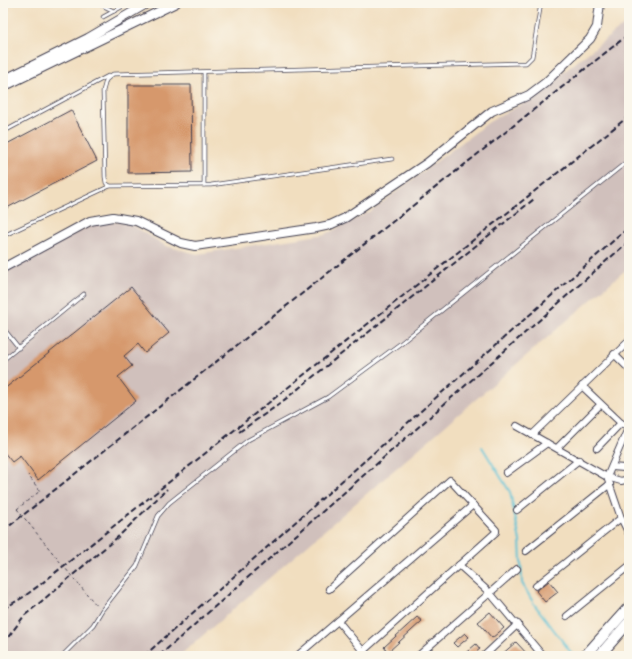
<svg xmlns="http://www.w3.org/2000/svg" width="632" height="659" font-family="Alegreya,serif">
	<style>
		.railway { fill: #d0c0bc }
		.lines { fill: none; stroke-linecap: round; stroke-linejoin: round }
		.stream { stroke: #59c1d5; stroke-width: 2 }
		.building { fill: #d6986c }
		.service-casing { stroke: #413e4f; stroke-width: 4.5 }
		.minor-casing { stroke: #413e4f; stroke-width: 8 }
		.tertiary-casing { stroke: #413e4f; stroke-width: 10 }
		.primary-casing { stroke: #413e4f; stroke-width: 12 }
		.path { stroke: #413e4f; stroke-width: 1; stroke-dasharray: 3 3; stroke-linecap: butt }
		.service { stroke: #fff; stroke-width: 3 }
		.minor { stroke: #fff; stroke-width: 6 }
		.tertiary { stroke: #fff; stroke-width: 8 }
		.primary { stroke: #fff; stroke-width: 10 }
		.rail { stroke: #22223b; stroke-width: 2; stroke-dasharray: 6 3; stroke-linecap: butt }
		.path-bridge { stroke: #413e4f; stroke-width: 1; stroke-dasharray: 3 3; stroke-linecap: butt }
	</style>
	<rect width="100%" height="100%" fill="#fbf7ec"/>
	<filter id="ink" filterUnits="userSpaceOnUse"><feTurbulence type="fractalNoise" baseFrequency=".025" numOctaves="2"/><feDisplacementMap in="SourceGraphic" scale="8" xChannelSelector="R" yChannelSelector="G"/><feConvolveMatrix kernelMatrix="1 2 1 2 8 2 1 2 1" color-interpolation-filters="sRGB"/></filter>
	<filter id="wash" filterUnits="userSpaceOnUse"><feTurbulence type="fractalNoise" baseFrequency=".012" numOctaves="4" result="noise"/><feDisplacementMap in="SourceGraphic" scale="16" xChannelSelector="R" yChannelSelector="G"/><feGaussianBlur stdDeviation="0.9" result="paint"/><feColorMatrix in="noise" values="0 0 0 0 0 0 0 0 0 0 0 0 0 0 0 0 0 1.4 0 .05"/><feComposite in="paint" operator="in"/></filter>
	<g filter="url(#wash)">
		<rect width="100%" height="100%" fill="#f1debf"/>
		<!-- railway -->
		<path class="railway" d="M629 21V267L179 656H3V269L100 221 129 223 166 246 197 254 326 234 371 211 489 122 524 103Z"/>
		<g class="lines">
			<!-- stream -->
			<g class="stream">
				<path d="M628 3 629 7"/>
				<path d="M482 447 510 492 520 541 522 583 534 604 573 655"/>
			</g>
		</g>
		<g id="blocks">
			<!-- building -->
			<g class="building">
				<path d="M128 85H191L192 172 128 173Z"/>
				<path d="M71 110 97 161 3 210V146Z"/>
				<path d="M131 287 169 333 145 353 138 344 124 356 132 366 118 377 136 401 38 480 20 456 12 462 3 451V390Z"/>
				<path d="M549 581 558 592 545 602 536 591Z"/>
				<path d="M490 612 504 628 492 638 478 622Z"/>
				<path d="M417 617 422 621 388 652 384 647Z"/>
				<path d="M465 633 469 637 457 647 453 643Z"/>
				<path d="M516 642 529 656H500Z"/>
				<path d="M476 644 480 649 471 656H462Z"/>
			</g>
		</g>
	</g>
	<g filter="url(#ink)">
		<use href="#blocks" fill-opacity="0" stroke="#413e4f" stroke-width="1"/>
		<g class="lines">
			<defs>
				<g id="service">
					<path d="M97 3 114 11"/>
					<path d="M103 17 129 3"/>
					<path d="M3 132 108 76"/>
					<path d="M392 159 211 185 110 186 106 183 105 177 103 91 106 80 113 74 526 63 532 57 541 3"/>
					<path d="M204 185V73"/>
					<path d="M3 236 110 186"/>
					<path d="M3 328 19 348"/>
					<path d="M3 360 84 294"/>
					<path d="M62 656 93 625 102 610 137 566 158 516 169 503 248 440 328 397 401 343 629 160"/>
				</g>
				<g id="minor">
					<path d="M614 354 629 369"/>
					<path d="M582 386 621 423 629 427"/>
					<path d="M517 426 607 477 621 481 629 479"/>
					<path d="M629 426 607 477 621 518 629 534"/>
					<path d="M532 435 629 341"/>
					<path d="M557 448 600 405"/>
					<path d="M597 448 621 423"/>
					<path d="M612 467 624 468 629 466"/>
					<path d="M506 473 547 443"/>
					<path d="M517 510 579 460"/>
					<path d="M526 551 610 484"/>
					<path d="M459 565 490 593 543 656"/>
					<path d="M536 586 621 518"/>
					<path d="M329 589 450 480 496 530V532L363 651"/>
					<path d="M567 616 629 566"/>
					<path d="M338 621 367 656"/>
					<path d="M297 656 473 505"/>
					<path d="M418 656 517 569"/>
					<path d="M484 656 518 624"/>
				</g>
				<g id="tertiary">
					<path d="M3 80 88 38 148 3"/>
					<path d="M3 87 176 3"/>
					<path d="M3 268 90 221 113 217 136 221 181 243 195 246 316 228 330 225 345 218 427 163 492 111 529 95 545 83 590 39 597 27 600 3"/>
				</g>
				<g id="primary">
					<path d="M585 656 629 607"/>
					<path d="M599 656 629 622"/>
				</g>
			</defs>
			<!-- service casing -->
			<use href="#service" class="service-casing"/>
			<!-- minor casing -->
			<use href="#minor" class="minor-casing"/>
			<!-- tertiary casing -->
			<use href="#tertiary" class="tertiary-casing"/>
			<!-- primary casing -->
			<use href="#primary" class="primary-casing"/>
			<!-- path -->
			<g class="path">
				<path d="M17 509 40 491 28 475"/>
				<path d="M74 579 98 607"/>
				<path d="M622 656 629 648"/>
			</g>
			<!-- service -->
			<use href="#service" class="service"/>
			<!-- minor -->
			<use href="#minor" class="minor"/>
			<!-- tertiary -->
			<use href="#tertiary" class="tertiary"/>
			<!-- primary -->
			<use href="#primary" class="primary"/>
			<!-- rail -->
			<g class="rail">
				<path d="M239 432 278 405 534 199"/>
				<path d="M3 531 629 34"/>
				<path d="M3 609 22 598 41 584 629 116"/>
				<path d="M3 644 24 616 119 536 167 489"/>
				<path d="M144 656 629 227"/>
				<path d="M159 656 629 241"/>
			</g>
			<!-- path-bridge -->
			<path class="path-bridge" d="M17 509 74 579"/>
		</g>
	</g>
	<!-- margin -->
	<rect width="632" height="659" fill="none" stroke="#fbf7ec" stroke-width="16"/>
</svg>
